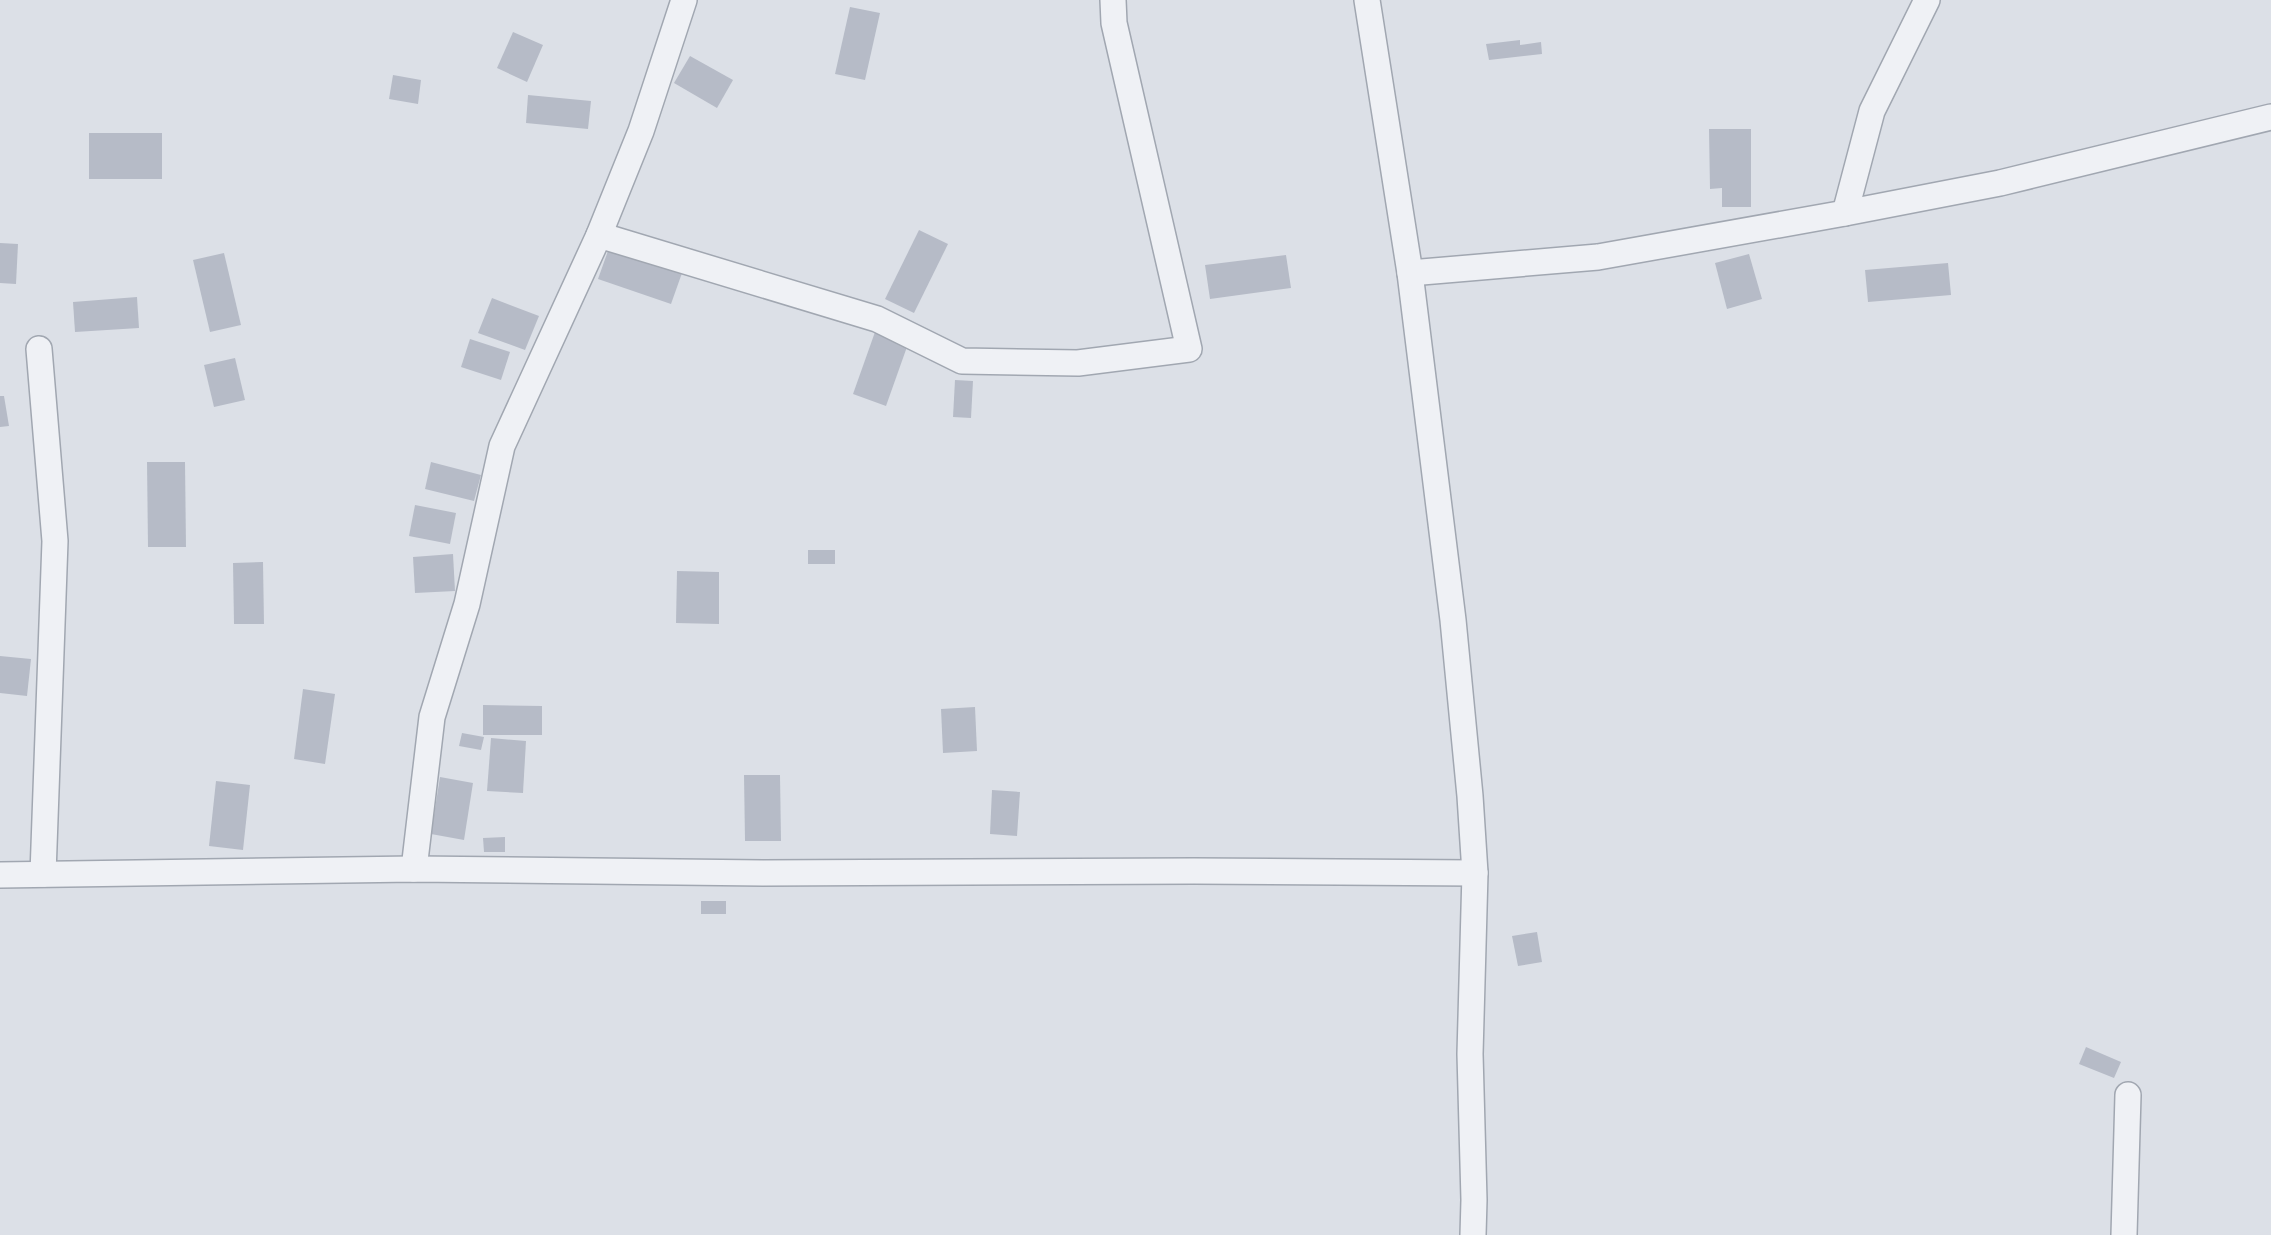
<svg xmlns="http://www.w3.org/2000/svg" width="2271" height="1235" font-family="Figtree,sans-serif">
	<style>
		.building { fill: #b6bbc7 }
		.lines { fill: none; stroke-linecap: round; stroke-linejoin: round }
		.street-casing { stroke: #a1a7b1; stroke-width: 28 }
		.street { stroke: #eff1f5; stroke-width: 25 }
	</style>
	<rect width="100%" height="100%" fill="#dce0e7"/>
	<!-- building -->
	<g class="building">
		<path d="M850 7 880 13 865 80 835 74Z"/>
		<path d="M513 32 543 45 527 82 497 68Z"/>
		<path d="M1520 40V45L1541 42 1542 54 1489 60 1486 44Z"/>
		<path d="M690 56 733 80 717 108 674 83Z"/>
		<path d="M393 75 421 80 418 104 389 99Z"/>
		<path d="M528 95 591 101 588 129 526 123Z"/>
		<path d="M1709 129H1751V207H1722V188L1710 189Z"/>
		<rect x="89" y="133" width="73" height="46"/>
		<path d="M919 230 948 244 914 313 885 299Z"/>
		<path d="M0 243 18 244 16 284 0 283Z"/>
		<path d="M609 248 682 273 671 304 598 279Z"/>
		<path d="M224 253 241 325 210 332 193 260Z"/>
		<path d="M1749 254 1762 299 1727 309 1715 263Z"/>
		<path d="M1286 255 1291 288 1210 299 1205 265Z"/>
		<path d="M1948 263 1951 295 1868 302 1865 270Z"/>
		<path d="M137 297 139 328 75 332 73 302Z"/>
		<path d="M492 298 539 316 525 350 478 333Z"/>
		<path d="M875 332 908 344 886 406 853 394Z"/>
		<path d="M470 339 510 352 501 380 461 367Z"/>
		<path d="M235 358 245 400 214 407 204 365Z"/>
		<path d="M955 380 973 381 971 418 953 417Z"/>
		<path d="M0 396H4L9 426 0 427Z"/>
		<path d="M147 462H185L186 547H148Z"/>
		<path d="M431 462 481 475 474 501 425 489Z"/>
		<path d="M415 505 456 513 450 544 409 536Z"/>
		<rect x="808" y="550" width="27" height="14"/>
		<path d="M453 554 455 591 415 593 413 557Z"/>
		<path d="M263 562 264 624H234L233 563Z"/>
		<path d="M677 571 719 572V624L676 623Z"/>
		<path d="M0 656 31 659 27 696 0 693Z"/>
		<path d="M303 689 335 694 325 764 294 759Z"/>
		<path d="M483 705 542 706V735H483Z"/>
		<path d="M975 707 977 751 943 753 941 709Z"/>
		<path d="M462 733 484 737 481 750 459 746Z"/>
		<path d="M491 738 526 741 523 793 487 791Z"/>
		<path d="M744 775H780L781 841H745Z"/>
		<path d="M440 777 473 783 464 840 431 834Z"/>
		<path d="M216 781 250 785 243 850 209 846Z"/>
		<path d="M992 790 1020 792 1017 836 990 834Z"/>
		<path d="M505 837V852H484L483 838Z"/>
		<rect x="701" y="901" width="25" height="13"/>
		<path d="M1537 932 1542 962 1518 966 1512 936Z"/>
		<path d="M2086 1047 2121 1062 2114 1078 2079 1064Z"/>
	</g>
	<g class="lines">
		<defs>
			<g id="street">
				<path d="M1367 0 1410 273 1453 620 1470 796 1475 873 1470 1054 1474 1200 1473 1235"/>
				<path d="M1845 213 1872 111 1927 0"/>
				<path d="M599 235 877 319 962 361 1078 363 1189 349 1114 23 1113 0"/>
				<path d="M1410 273 1598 257 1845 213 2000 183 2271 117"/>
				<path d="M39 349 55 541 43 874"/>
				<path d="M414 869 432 717 467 604 502 446 599 235 641 131 684 0"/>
				<path d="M0 875 414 869 763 873 1194 871 1475 873"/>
				<path d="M2124 1235 2128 1095"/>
			</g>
		</defs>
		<!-- street casing -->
		<use href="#street" class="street-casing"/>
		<!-- street -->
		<use href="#street" class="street"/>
	</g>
</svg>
